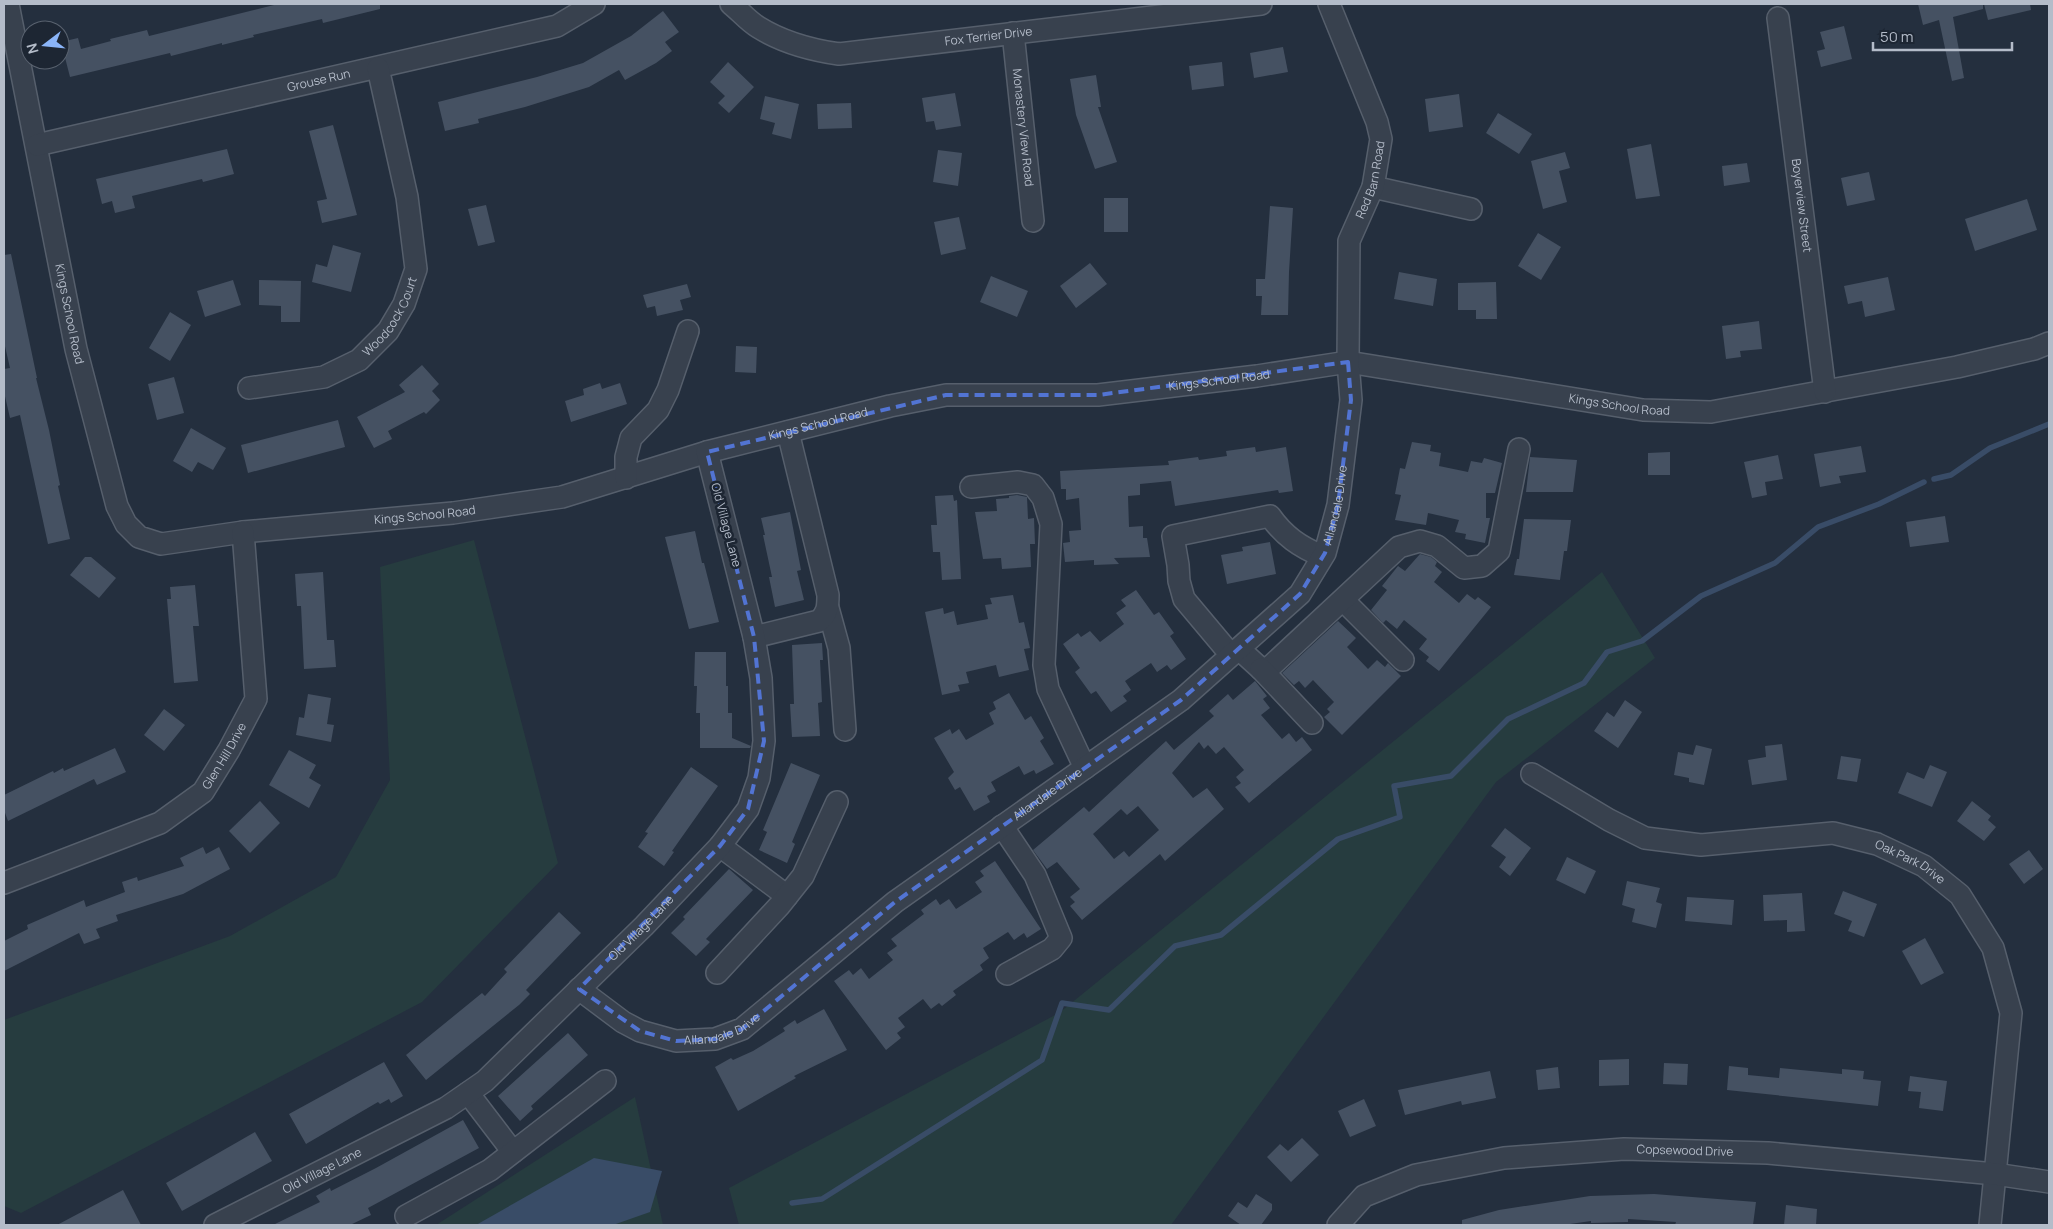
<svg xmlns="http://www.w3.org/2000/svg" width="2053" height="1229" font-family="Manrope,sans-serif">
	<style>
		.green { fill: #263c3f }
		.water { fill: #394c67 }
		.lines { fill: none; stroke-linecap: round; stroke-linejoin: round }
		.stream { stroke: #394c67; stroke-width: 5.5 }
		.building { fill: #455162; fill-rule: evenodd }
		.minor-casing { stroke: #565f6c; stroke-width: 24 }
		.minor { stroke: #38414e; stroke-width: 21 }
		.marked { fill: none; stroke: #5274d3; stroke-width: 4; stroke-dasharray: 10 6; stroke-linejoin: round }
		.labels { text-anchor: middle; stroke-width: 5; stroke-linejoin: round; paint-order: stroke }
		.street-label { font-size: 12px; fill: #b4bcc9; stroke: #1d2633 }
	</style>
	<rect width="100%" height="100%" fill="#242f3e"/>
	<!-- green -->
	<g class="green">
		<path d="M474 540 558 863 422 1002 21 1213 4 1206V1020L230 936 336 877 390 780 380 567Z"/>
		<path d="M1602 572 1655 658 1496 782 1171 1225H739L729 1188 1059 1013Z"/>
		<path d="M635 1097 663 1225H436Z"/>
	</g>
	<!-- water -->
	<path class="water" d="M594 1158 662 1171 650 1212 613 1225H476Z"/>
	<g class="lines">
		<!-- stream -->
		<g class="stream">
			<path d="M1934 479 1951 475 1990 448 2049 424"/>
			<path d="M792 1203 822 1199 1042 1060 1062 1003 1109 1010 1175 946 1221 935 1338 839 1400 817 1394 786 1451 776 1508 719 1584 683 1607 652 1642 641 1701 596 1775 563 1818 527 1879 504 1924 482"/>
		</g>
	</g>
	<!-- building -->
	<g class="building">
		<path d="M278 4H380V9L323 23 322 19 253 35 254 37 222 45V43L171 56 170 53 70 77 61 42 78 38 81 49 111 41 110 39 147 30 149 36Z"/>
		<path d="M1918 4H1983V9L1953 17 1964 78 1952 81 1939 20 1923 25Z"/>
		<path d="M1984 4H2030L2031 10 1988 20Z"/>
		<path d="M663 11 679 32 665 42 672 51 656 63 625 80 619 70 589 87 525 107 478 119 479 123 445 131 438 102 537 77 583 63 631 36Z"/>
		<path d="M1844 26 1852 59 1821 67 1817 51 1825 49 1820 32Z"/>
		<path d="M1283 47 1288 72 1254 78 1250 53Z"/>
		<path d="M728 62 754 87 729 113 718 103 725 96 710 82Z"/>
		<path d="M1222 62 1224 86 1192 90 1189 66Z"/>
		<path d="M1096 75 1101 107H1098L1117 162 1095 169 1076 115 1070 79Z"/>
		<path d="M955 93 961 126 936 130 934 121 926 122 922 98Z"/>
		<path d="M1459 94 1463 127 1429 132 1425 99Z"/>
		<path d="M765 96 799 104 791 139 772 134 775 123 760 119Z"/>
		<path d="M851 103 852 128 818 129 817 104Z"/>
		<path d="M1498 113 1532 134 1519 154 1486 133Z"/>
		<path d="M333 125 357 215 322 223 317 201 327 199 309 131Z"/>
		<path d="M1651 144 1660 196 1636 199 1627 149Z"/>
		<path d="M227 149 234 174 203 182 202 179 132 196 135 208 115 213 112 201 102 204 96 179Z"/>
		<path d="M938 150 962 153 958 186 933 182Z"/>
		<path d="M1565 152 1570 168 1559 171 1567 202 1543 209 1531 161Z"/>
		<path d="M1747 163 1750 182 1724 186 1722 166Z"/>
		<path d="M1869 172 1875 200 1847 206 1841 178Z"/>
		<rect x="1104" y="198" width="24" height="34"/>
		<path d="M2027 199 2037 230 1975 251 1965 219Z"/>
		<path d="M486 205 495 242 478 246 468 209Z"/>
		<path d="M1270 206 1293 208 1289 272 1288 315H1261L1262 296H1256V279H1265Z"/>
		<path d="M959 217 966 249 941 255 934 222Z"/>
		<path d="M1538 233 1561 247 1541 280 1518 266Z"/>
		<path d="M333 245 361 253 351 292 312 282 316 264 327 267Z"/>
		<path d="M11 254 37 378H36L49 430 60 485 58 486 70 539 48 544 20 415 10 418 4 392V369L10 368 4 342V255Z"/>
		<path d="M1090 263 1107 284 1076 308 1060 286Z"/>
		<path d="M1399 272 1437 279 1433 306 1394 299Z"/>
		<path d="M991 276 1028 291 1017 317 980 302Z"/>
		<path d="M1888 277 1895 310 1865 317 1862 301 1848 304 1844 286Z"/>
		<path d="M233 280 241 305 205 317 197 291Z"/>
		<path d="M259 280 301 281 300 322H281V306L259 305Z"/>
		<path d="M1496 282 1497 319H1476V310H1458V283Z"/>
		<path d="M687 284 691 297 680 300 683 310 657 316 655 306 647 308 643 295Z"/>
		<path d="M170 312 191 325 170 361 149 348Z"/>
		<path d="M1759 321 1762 349 1740 351 1741 357 1726 359 1722 326Z"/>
		<path d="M736 346 757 347 756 373 735 372Z"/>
		<path d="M422 365 439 384 432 391 440 400 426 414 424 412 388 431 392 439 374 448 357 417 405 392 399 385Z"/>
		<path d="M174 377 184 413 157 420 148 384Z"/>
		<path d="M600 383 602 389 620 383 627 404 571 422 565 401 584 395 583 389Z"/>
		<path d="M338 420 345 447 248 473 241 445Z"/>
		<path d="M191 428 226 448 213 470 198 462 192 472 173 461Z"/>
		<path d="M1412 442 1431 445 1430 451 1441 453 1439 466 1468 472 1471 461 1482 463 1484 458 1502 463 1495 493H1486V518H1490L1485 543 1465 539 1466 534 1455 532 1459 520 1428 513 1426 525 1395 520 1401 495 1395 494 1400 468 1405 469Z"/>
		<path d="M1861 446 1866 472 1839 476 1841 483 1820 487 1814 454Z"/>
		<path d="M1255 447 1256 452 1286 447 1293 491 1279 493 1278 490 1175 506 1171 481 1140 484V495L1128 496 1129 527 1143 526V538H1147L1150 557 1114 558 1119 564 1094 565V560L1065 562 1063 543 1070 542 1069 531 1081 530 1079 498 1066 500V489H1061L1060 471 1169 465 1168 461 1198 457 1199 460 1227 456 1226 451Z"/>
		<path d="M1670 452V475H1648V453Z"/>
		<path d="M1778 455 1783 479 1765 482 1767 495 1752 498 1744 462Z"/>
		<path d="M1530 457 1577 460 1573 492H1526Z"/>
		<path d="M953 495 954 501 957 500 961 579 942 580 940 552H933L931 525H937L935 496Z"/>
		<path d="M1017 495 1027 497 1028 519 1034 518 1035 544H1030L1031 567 1002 569 1001 558 983 559 975 512 997 511 996 499 1009 498V496Z"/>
		<path d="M790 512 801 570 797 571 804 600 775 607 769 577H772L763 535H765L761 518Z"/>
		<path d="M1945 516 1949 542 1910 547 1906 522Z"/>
		<path d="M1524 519 1571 520 1567 551H1564L1560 580 1514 575 1517 559H1519Z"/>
		<path d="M695 531 702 563H704L719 622 689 629 665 537Z"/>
		<path d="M1270 542 1276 574 1227 584 1221 555 1243 551 1242 547Z"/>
		<path d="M1420 554 1431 557 1437 562 1435 566 1442 572 1434 582 1459 603 1467 594 1475 600 1478 597 1491 607 1439 671 1426 661 1429 657 1419 649 1427 639 1404 620 1397 629 1386 620 1383 623 1371 610 1387 590 1382 586 1398 566 1405 571Z"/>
		<path d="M85 557H91L116 578 99 598 70 575Z"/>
		<path d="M323 572 327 640H334L336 667 304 669 301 606H297L295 574Z"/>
		<path d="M195 585 199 626H193L198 681 174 683 167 599H171L170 587Z"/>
		<path d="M1136 590 1154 615 1159 612 1174 633 1170 636 1186 659 1171 670 1167 665 1157 672 1151 663 1125 681 1131 690 1123 696 1127 701 1111 712 1096 691 1091 694 1075 672 1080 668 1063 644 1078 633 1081 637 1090 631 1100 642 1124 624 1116 613 1126 606 1121 600Z"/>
		<path d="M1013 595 1019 623 1024 622 1030 648 1024 649 1029 670 999 677 996 665 966 672 969 683 958 685 960 691 942 695 925 612 943 608 944 614 954 611 957 625 988 619 985 605 992 604 990 598Z"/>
		<path d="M1338 621 1356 638 1347 647 1368 669 1377 660 1385 667 1388 663 1401 676 1342 735 1324 717 1330 712 1327 709 1334 702 1313 680 1305 688 1299 681 1294 685 1282 673Z"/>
		<path d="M822 643 823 660H820L822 702 818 703 820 736 792 737 790 704H794L792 645Z"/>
		<path d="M695 652H726V686H728V713H732V738L751 746 750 748H700V713H696L697 686H694Z"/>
		<path d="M1255 681 1267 696 1263 699 1270 708 1261 715 1282 739 1289 733 1296 742 1302 737 1312 750 1249 803 1235 787 1241 783 1236 777 1244 770 1224 747 1216 754 1208 745 1204 749 1199 742 1172 773 1193 798 1207 788 1224 809 1165 861 1160 854 1082 920 1070 906 1075 902 1070 897 1080 889 1057 862 1047 869 1033 850 1084 807 1089 812 1166 741 1174 750 1214 716 1209 711 1228 694 1233 700ZM1138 806 1159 830 1129 857 1124 851 1114 859 1093 834 1121 809 1127 815Z"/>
		<path d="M1009 693 1025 720 1031 716 1044 738 1040 741 1054 764 1036 774 1034 770 1024 775 1019 766 991 782 996 791 987 796 990 802 974 811 960 787 955 790 948 778 954 772 934 738 950 729 952 734 959 729 966 740 994 724 989 713 996 709 993 702Z"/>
		<path d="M308 694 331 698 327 724 334 725 331 742 296 735 299 717 304 718Z"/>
		<path d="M1625 700 1642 712 1618 748 1594 731 1607 712 1614 717Z"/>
		<path d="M164 709 185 725 164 751 144 735Z"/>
		<path d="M1782 744 1787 780 1752 785 1748 760 1766 757 1765 746Z"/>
		<path d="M1696 745 1712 749 1704 785 1689 782V778L1674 775 1678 752 1693 755Z"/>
		<path d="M115 748 126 772 97 785 94 779 8 821 4 810V795L53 771 54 773 63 768 64 771Z"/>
		<path d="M289 750 316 765 309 778 321 785 309 808 269 785Z"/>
		<path d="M1841 756 1861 759 1857 782 1837 779Z"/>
		<path d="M791 763 820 775 792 842 795 844 787 863 759 850 767 832 763 830Z"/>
		<path d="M1930 765 1947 772 1932 807 1898 793 1907 772 1924 779Z"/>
		<path d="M691 767 718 786 672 851 674 852 664 866 638 847 648 833 645 832Z"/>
		<path d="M260 801 280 823 250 853 229 831Z"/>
		<path d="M1972 801 1991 816 1988 820 1996 827 1984 841 1957 821Z"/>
		<path d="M1505 828 1531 848 1510 876 1499 867 1506 857 1491 846Z"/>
		<path d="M203 847 206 854 219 847 230 869 183 894 116 915 118 921 96 929 100 938 84 944 79 933 4 971V941L28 929 27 925 84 900 86 907 125 892 122 882 137 877 138 881 184 866 180 858Z"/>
		<path d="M2029 850 2043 869 2024 884 2009 864Z"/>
		<path d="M1567 857 1596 871 1585 894 1556 880Z"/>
		<path d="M995 861 1041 929 1027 938 1024 933 1014 940 1008 932 983 948 989 958 980 965 983 970 953 991 956 995 942 1006 939 1003 931 1009 923 999 898 1018 905 1027 897 1033 901 1038 886 1050 834 981 849 970 853 975 861 968 869 979 893 960 887 953 897 946 891 939 924 914 921 910 936 899 940 905 949 899 956 909 982 892 975 882 984 876 980 871Z"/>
		<path d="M729 869 753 890 706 939 710 942 696 956 671 933 685 919 683 917Z"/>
		<path d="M1627 881 1660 888 1656 902 1662 904 1656 928 1632 922 1635 909 1622 905Z"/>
		<path d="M1843 891 1877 904 1864 937 1848 931 1852 921 1834 914Z"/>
		<path d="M1802 893 1805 931 1787 932V920L1764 921 1763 895Z"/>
		<path d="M1687 897 1734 900 1732 925 1685 921Z"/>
		<path d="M559 912 581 933 526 990 530 994 519 1005 426 1080 406 1055 482 993 485 996 507 972 504 969Z"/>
		<path d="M1925 938 1944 973 1921 985 1902 951Z"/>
		<path d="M824 1009 847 1050 794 1076 796 1078 738 1111 715 1067 731 1058 733 1060 753 1051 785 1031 783 1028 795 1020 797 1024Z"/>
		<path d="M568 1033 588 1055 531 1106 533 1109 520 1121 498 1096Z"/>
		<path d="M1629 1059V1085L1599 1086V1060Z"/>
		<path d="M384 1062 403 1096 391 1103 389 1099 380 1104 378 1102 306 1144 289 1114Z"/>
		<path d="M1664 1063 1688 1064 1687 1085 1663 1084Z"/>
		<path d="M1729 1066 1748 1068V1075L1779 1078 1780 1068 1842 1074V1069L1864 1071 1863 1079 1881 1081 1878 1106 1727 1090Z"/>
		<path d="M1558 1067 1560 1088 1538 1090 1536 1070Z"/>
		<path d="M1490 1071 1496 1098 1462 1105 1461 1101 1405 1115 1398 1090Z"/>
		<path d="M1910 1076 1947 1081 1943 1111 1919 1108 1921 1092 1908 1091Z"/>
		<path d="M1364 1099 1376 1126 1350 1137 1338 1111Z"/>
		<path d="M463 1120 479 1148 368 1208 371 1215 350 1225H273L320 1202 316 1196 330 1188 331 1191 376 1168Z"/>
		<path d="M255 1132 272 1161 182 1211 166 1183Z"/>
		<path d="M1302 1138 1319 1155 1291 1182 1267 1157 1280 1144 1288 1151Z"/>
		<path d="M123 1190 141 1225H57Z"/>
		<path d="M1256 1194 1272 1204V1210L1261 1225H1241L1228 1216 1238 1202 1247 1208Z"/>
		<path d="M1654 1194 1756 1202 1753 1225H1675L1676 1222 1628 1219V1222L1591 1223V1221L1563 1225H1462V1220L1499 1210 1590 1196Z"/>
		<path d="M1786 1205 1817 1209 1816 1225H1784Z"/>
	</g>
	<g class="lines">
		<defs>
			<g id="minor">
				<path id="s1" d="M8 4 76 349 117 506 126 524 139 537 161 544 243 532 453 513 562 497 707 452 890 406 946 395H1098L1257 376 1348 362 1643 410 1711 412 1957 367 2034 349 2049 343"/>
				<path id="s2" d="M731 4C740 11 748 21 758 27 782 42 811 50 839 54L1261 4"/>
				<path id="s3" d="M1778 18 1825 392"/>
				<path id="s4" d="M1013 33 1033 221"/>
				<path id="s5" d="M37 145 557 26 594 4"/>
				<path d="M1373 187 1471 209"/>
				<path id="s6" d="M249 388 324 377 359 360 388 331 404 304 416 269 407 197 378 68"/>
				<path d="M626 478V457L631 438 658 410 668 390 688 331"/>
				<path d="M971 487 1018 482 1033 485 1043 498 1051 524 1044 665 1048 689 1085 768"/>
				<path d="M1343 600 1403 660"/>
				<path d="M828 608 839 648 845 730"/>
				<path d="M754 637 819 621C828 613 828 606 828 595L788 432"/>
				<path d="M1239 649 1261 669 1270 667 1399 547 1420 541 1437 546 1464 568 1482 566 1499 551 1519 449"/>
				<path d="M1231 655 1184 599 1179 581 1178 565 1173 536 1270 516C1284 536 1300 547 1322 556"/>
				<path d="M1261 669 1312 723"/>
				<path id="s7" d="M1532 774 1609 820 1645 838 1701 845 1833 833 1877 844 1924 866 1960 895 1993 948 2011 1013 1990 1225"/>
				<path d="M1002 826 1035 875 1061 938 1052 949 1007 974"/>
				<path d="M720 846 787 896"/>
				<path id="s8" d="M4 883 160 823 203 792 229 750 256 699 243 532"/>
				<path d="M717 973 780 905 803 876 837 802"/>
				<path id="s9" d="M579 989 623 1022 640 1031 676 1041 715 1039 742 1029 895 902 1181 700 1300 594 1325 553 1338 505 1351 400 1348 362 1349 241 1373 187 1381 139 1377 122 1329 4"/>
				<path d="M468 1093 513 1152"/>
				<path d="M406 1216 490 1170 605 1081"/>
				<path id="s10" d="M215 1225 446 1108 485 1081 644 926 720 846 748 809 759 778 764 741 761 678 754 637 707 452"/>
				<path id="s11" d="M1338 1225 1364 1196 1416 1175 1504 1158 1624 1149 1768 1153 1995 1174 2049 1182"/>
			</g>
		</defs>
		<!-- minor casing -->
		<use href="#minor" class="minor-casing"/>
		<!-- minor -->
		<use href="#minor" class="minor"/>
	</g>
	<!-- marked area -->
	<path class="marked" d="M1348 362 1351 400 1338 505 1325 553 1300 594 1181 700 895 902 742 1029 715 1039 676 1041 640 1031 579 989 720 846 748 809 764 741 754 637 707 452 946 395H1098Z"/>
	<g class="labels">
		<!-- street labels -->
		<g class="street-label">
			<text dy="4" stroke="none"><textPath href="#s2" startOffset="272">Fox Terrier Drive</textPath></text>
			<text dy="4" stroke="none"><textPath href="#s5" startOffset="289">Grouse Run</textPath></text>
			<text dy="4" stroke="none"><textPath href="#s4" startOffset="95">Monastery View Road</textPath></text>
			<text dy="4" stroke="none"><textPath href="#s9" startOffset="1316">Red Barn Road</textPath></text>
			<text dy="4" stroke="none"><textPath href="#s3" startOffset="189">Boyerview Street</textPath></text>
			<text dy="4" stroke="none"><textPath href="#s1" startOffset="316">Kings School Road</textPath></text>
			<text dy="4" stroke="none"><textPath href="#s6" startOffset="169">Woodcock Court</textPath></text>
			<text dy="4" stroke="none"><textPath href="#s1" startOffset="1651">Kings School Road</textPath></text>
			<text dy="4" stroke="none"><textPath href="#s1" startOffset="2056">Kings School Road</textPath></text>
			<text dy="4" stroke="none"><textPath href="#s1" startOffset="1246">Kings School Road</textPath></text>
			<text dy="4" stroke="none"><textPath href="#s9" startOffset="985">Allandale Drive</textPath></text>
			<text dy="4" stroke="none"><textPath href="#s1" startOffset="841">Kings School Road</textPath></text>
			<text transform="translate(726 525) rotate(75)" y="4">Old Village Lane</text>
			<text dy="4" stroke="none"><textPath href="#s8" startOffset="262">Glen Hill Drive</textPath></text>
			<text dy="4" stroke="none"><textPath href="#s9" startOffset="565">Allandale Drive</textPath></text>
			<text dy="4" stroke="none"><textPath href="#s7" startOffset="402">Oak Park Drive</textPath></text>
			<text dy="4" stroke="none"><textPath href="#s10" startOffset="525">Old Village Lane</textPath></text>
			<text dy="4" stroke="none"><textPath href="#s9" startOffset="160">Allandale Drive</textPath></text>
			<text dy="4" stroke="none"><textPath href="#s11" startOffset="366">Copsewood Drive</textPath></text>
			<text dy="4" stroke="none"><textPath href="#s10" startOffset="120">Old Village Lane</textPath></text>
		</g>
	</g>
	<!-- border -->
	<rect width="2053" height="1229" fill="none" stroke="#b4bcc9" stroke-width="10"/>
	<!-- north arrow -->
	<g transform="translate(45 45) rotate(254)"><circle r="24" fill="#1d2633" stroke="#59626f"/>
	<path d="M0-4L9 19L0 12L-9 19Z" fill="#8ab4f8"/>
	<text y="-8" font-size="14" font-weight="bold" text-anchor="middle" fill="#b4bcc9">N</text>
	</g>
	<!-- scale -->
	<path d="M1873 42v8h139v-8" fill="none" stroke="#b4bcc9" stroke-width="2.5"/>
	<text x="1880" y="42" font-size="15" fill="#b4bcc9" stroke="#1d2633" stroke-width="4" paint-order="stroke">50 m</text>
</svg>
